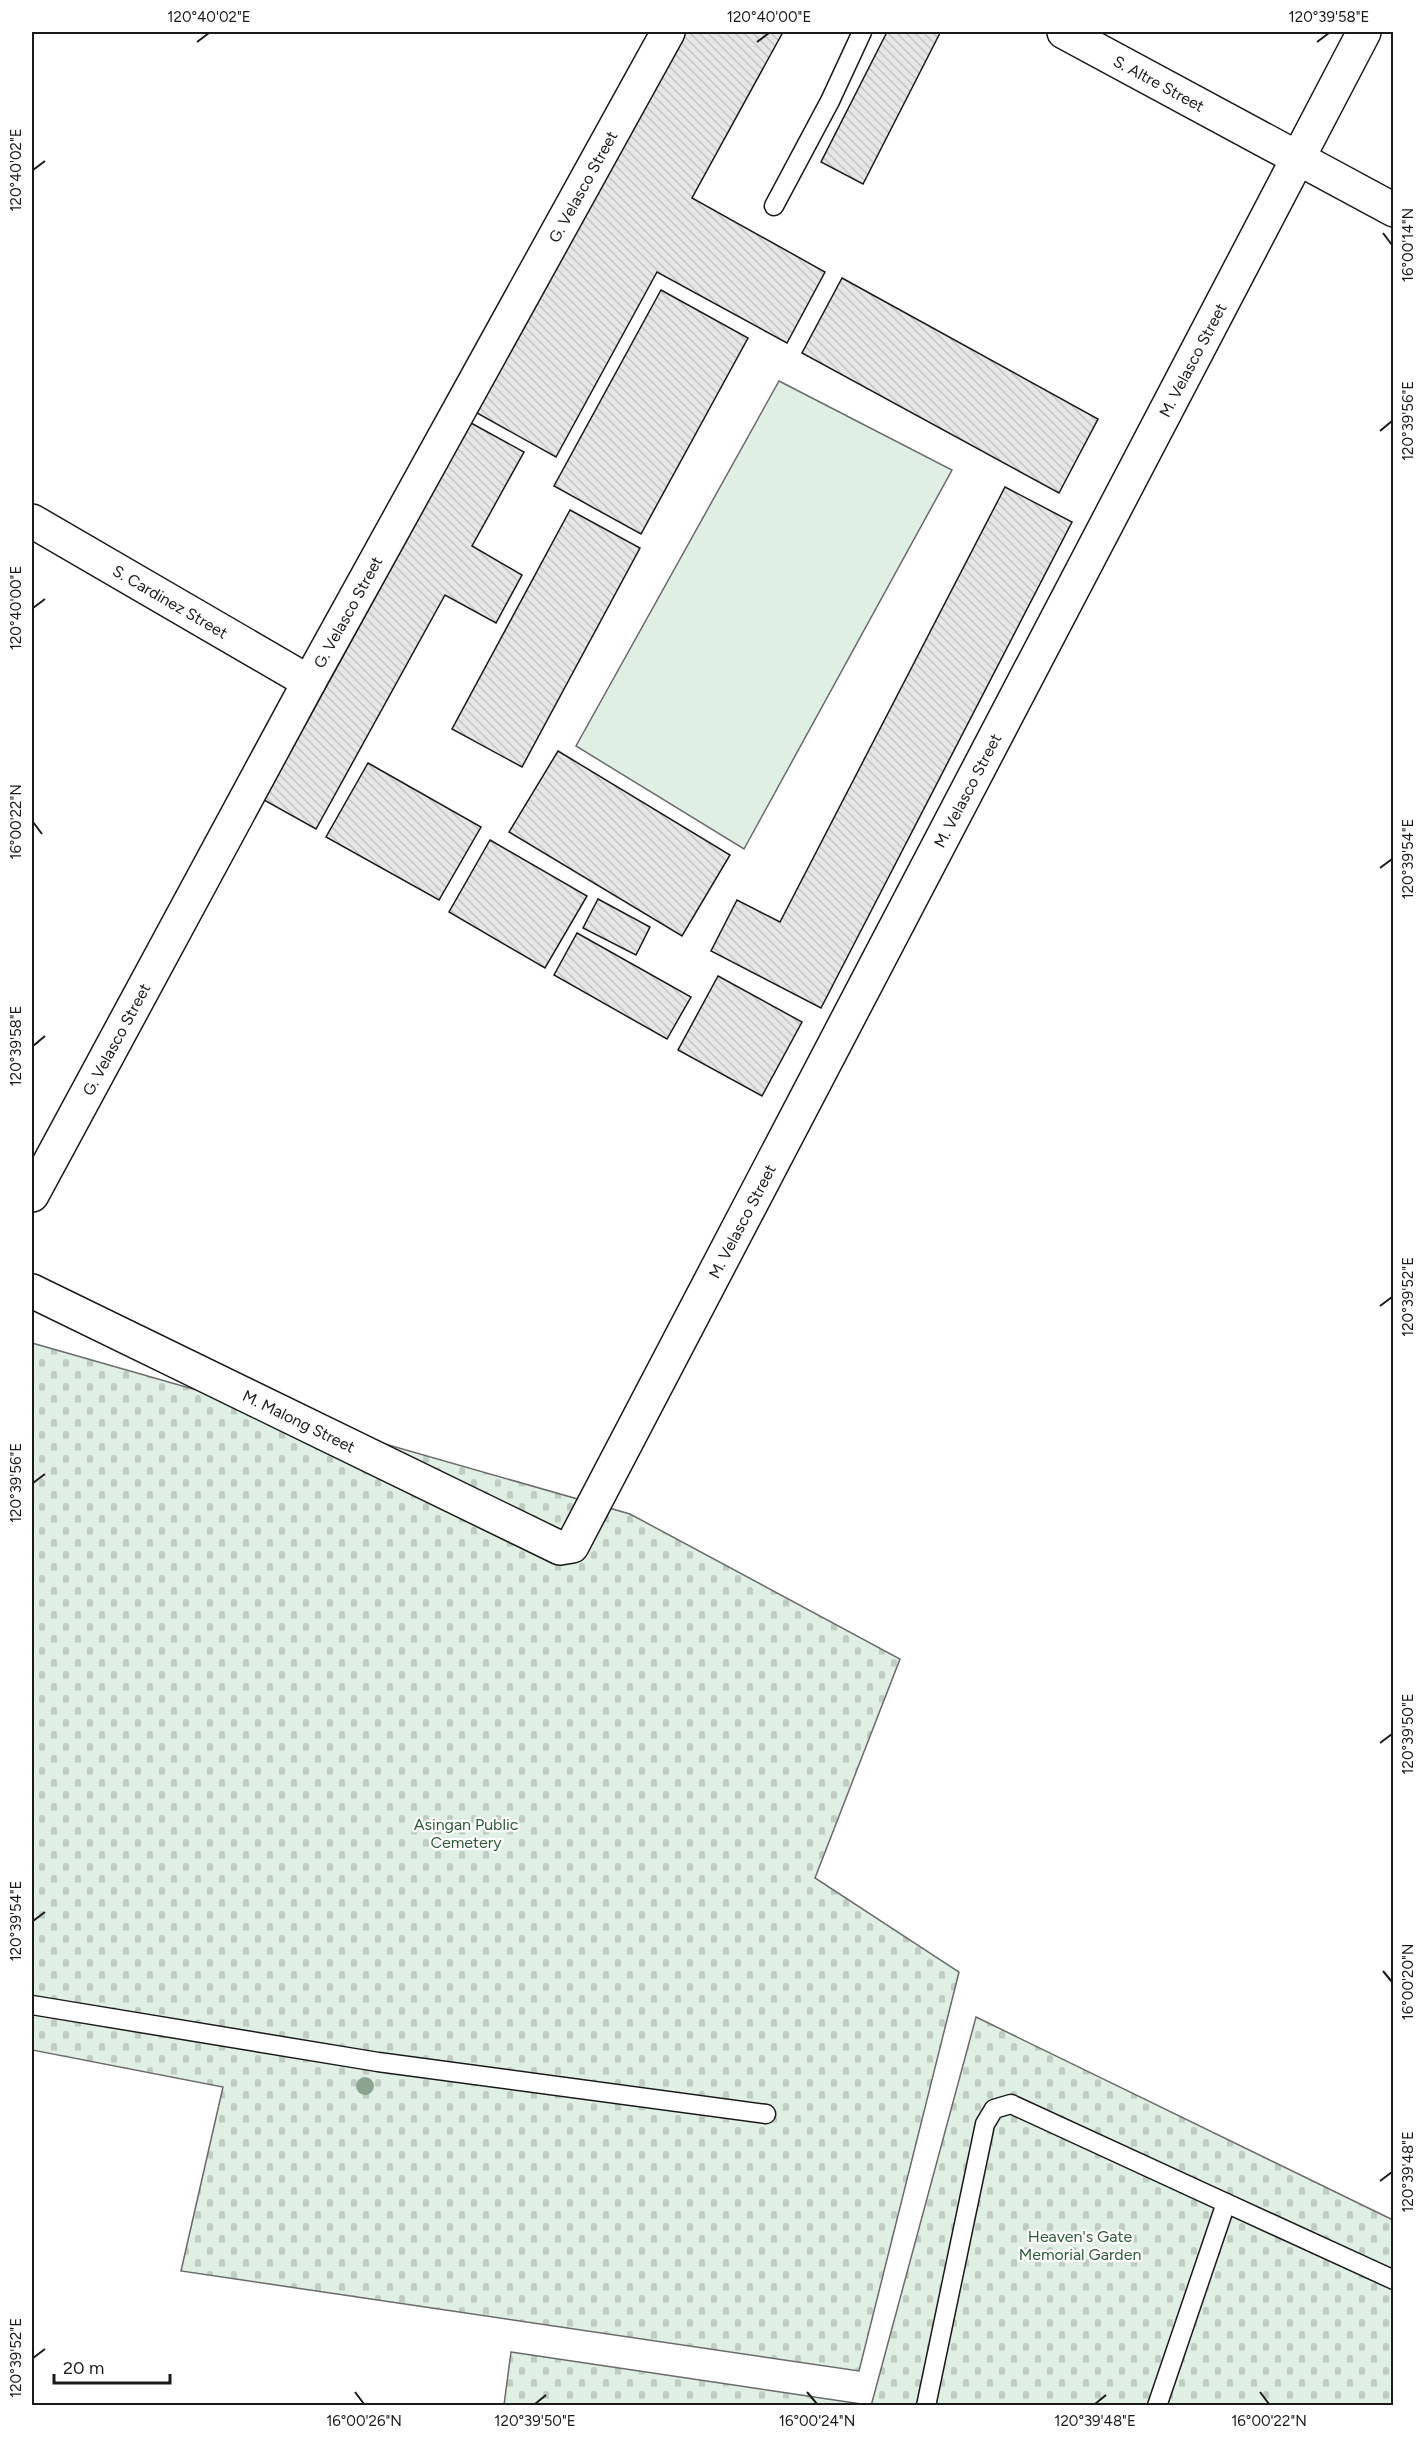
<svg xmlns="http://www.w3.org/2000/svg" width="1425" height="2437" font-family="Figtree,sans-serif">
	<style>
		.grass { fill: #e0efe3; stroke: #6a6a6a; stroke-width: 1.5 }
		.cemetery { fill: url(#cemetery-stones); stroke: #6a6a6a; stroke-width: 1.5 }
		.building { fill: url(#building-back-hatch); stroke: #1a1a1a; stroke-width: 1.5 }
		.lines { fill: none; stroke-linecap: round; stroke-linejoin: round }
		.lane-casing { stroke: #1a1a1a; stroke-width: 21 }
		.street-casing { stroke: #1a1a1a; stroke-width: 36 }
		.secondary-casing { stroke: #1a1a1a; stroke-width: 36 }
		.lane { stroke: #fff; stroke-width: 18 }
		.street { stroke: #fff; stroke-width: 33 }
		.secondary { stroke: #fff; stroke-width: 33 }
		.tree { fill: #8aa48f }
		.ticks { fill: none; stroke: #1a1a1a; stroke-width: 2 }
		.labels { text-anchor: middle; stroke-width: 4.5; stroke-linejoin: round; paint-order: stroke }
		.street-label { font-size: 16px; fill: #1a1a1a; stroke: #fff }
		.park-label { font-size: 16px; fill: #2b5a34; stroke: #fff }
		.neatline { fill: none; stroke: #1a1a1a; stroke-width: 2 }
		.ticks-label { font-size: 15px; text-anchor: middle; fill: #1a1a1a }
	</style>
	<defs>
		<pattern id="cemetery-stones" width="16" height="16" patternUnits="userSpaceOnUse" patternTransform="scale(1.5)"><rect width="16" height="16" fill="#e0efe3"/><path d="M2 7V4a2 2 0 0 1 4 0v3zM10 15v-3a2 2 0 0 1 4 0v3z" fill="#c0ccc2"/></pattern>
		<pattern id="building-back-hatch" width="6" height="6" patternUnits="userSpaceOnUse" patternTransform="scale(1.5)"><rect width="6" height="6" fill="#e6e6e6"/><path d="M-1 5l2 2M0 0l6 6M5-1l2 2" fill="none" stroke="#c5c5c5"/></pattern>
	</defs>
	<rect width="100%" height="100%" fill="#fff"/>
	<!-- grass -->
	<path class="grass" d="M779 381 952 470 744 849 576 746Z"/>
	<!-- cemetery -->
	<g class="cemetery">
		<path d="M32 1343 630 1514 900 1659 815 1878 959 1972 859 2371 181 2271 223 2087 32 2050Z"/>
		<path d="M976 2017 1393 2220V2405L871 2406Z"/>
		<path d="M511 2352 868 2405H504Z"/>
	</g>
	<!-- building -->
	<g class="building">
		<path d="M685 32H783L692 198 825 272 787 343 657 272 556 457 477 413Z"/>
		<path d="M887 32 940 33 863 184 821 162Z"/>
		<path d="M842 278 1098 419 1059 493 802 353Z"/>
		<path d="M661 290 748 338 641 534 554 486Z"/>
		<path d="M471 423 524 452 472 546 522 575 496 623 445 595 316 829 264 800Z"/>
		<path d="M1005 487 1072 522 821 1008 711 951 737 900 780 922Z"/>
		<path d="M570 510 640 548 522 767 452 729Z"/>
		<path d="M558 751 730 855 682 936 509 832Z"/>
		<path d="M368 763 481 827 439 900 326 837Z"/>
		<path d="M490 840 587 896 545 968 449 912Z"/>
		<path d="M598 899 650 927 636 955 583 928Z"/>
		<path d="M577 933 691 997 667 1039 554 975Z"/>
		<path d="M718 976 802 1022 762 1096 678 1050Z"/>
	</g>
	<g class="lines">
		<defs>
			<g id="lane">
				<path d="M774 206 830 101 862 32"/>
				<path d="M32 2005 378 2062 766 2114"/>
				<path d="M1226 2203 1394 2280"/>
				<path d="M926 2406 985 2124 994 2109 1011 2104 1226 2203 1157 2406"/>
			</g>
			<g id="street">
				<path id="s1" d="M32 521 309 682"/>
				<path id="s2" d="M32 1195 309 682 668 32"/>
			</g>
			<g id="secondary">
				<path id="s3" d="M1064 32 1394 210"/>
				<path id="s4" d="M32 1291 560 1548 572 1546 1364 32"/>
			</g>
		</defs>
		<!-- lane casing -->
		<use href="#lane" class="lane-casing"/>
		<!-- street casing -->
		<use href="#street" class="street-casing"/>
		<!-- secondary casing -->
		<use href="#secondary" class="secondary-casing"/>
		<!-- lane -->
		<use href="#lane" class="lane"/>
		<!-- street -->
		<use href="#street" class="street"/>
		<!-- secondary -->
		<use href="#secondary" class="secondary"/>
	</g>
	<!-- trees -->
	<circle class="tree" cx="365" cy="2086" r="9"/>
	<!-- ticks -->
	<path class="ticks" d="M197 42 209 33M757 42 769 33M1317 42 1329 33M33 170 45 161M1383 233 1392 245M1380 431 1392 421M33 608 45 599M33 822 42 834M1380 868 1392 859M33 1046 45 1036M1380 1306 1392 1297M33 1483 45 1474M1380 1743 1392 1734M33 1921 45 1912M1383 1971 1392 1982M1380 2181 1392 2172M33 2358 45 2349M355 2392 364 2404M807 2392 817 2404M1260 2392 1269 2404M535 2404 546 2395M1095 2404 1106 2395"/>
	<g class="labels">
		<!-- street labels -->
		<g class="street-label">
			<text dy="6" stroke="none"><textPath href="#s3" startOffset="108">S. Altre Street</textPath></text>
			<text dy="6" stroke="none"><textPath href="#s2" startOffset="1149">G. Velasco Street</textPath></text>
			<text dy="6" stroke="none"><textPath href="#s4" startOffset="1938">M. Velasco Street</textPath></text>
			<text dy="6" stroke="none"><textPath href="#s1" startOffset="160">S. Cardinez Street</textPath></text>
			<text dy="6" stroke="none"><textPath href="#s2" startOffset="663">G. Velasco Street</textPath></text>
			<text dy="6" stroke="none"><textPath href="#s4" startOffset="1452">M. Velasco Street</textPath></text>
			<text dy="6" stroke="none"><textPath href="#s2" startOffset="177">G. Velasco Street</textPath></text>
			<text dy="6" stroke="none"><textPath href="#s4" startOffset="966">M. Velasco Street</textPath></text>
			<text dy="6" stroke="none"><textPath href="#s4" startOffset="297">M. Malong Street</textPath></text>
		</g>
		<!-- park labels -->
		<g class="park-label">
			<text x="466" y="1830">Asingan Public<tspan x="466" dy="18">Cemetery</tspan></text>
			<text x="1080" y="2242">Heaven's Gate<tspan x="1080" dy="18">Memorial Garden</tspan></text>
		</g>
	</g>
	<!-- border -->
	<rect width="1425" height="2437" fill="none" stroke="#ffffff" stroke-width="66"/>
	<!-- scale -->
	<path d="M54 2374v9h116v-9" fill="none" stroke="#1a1a1a" stroke-width="3"/>
	<text x="63" y="2374" font-size="18" fill="#1a1a1a" stroke="#ffffff" stroke-width="4.5" paint-order="stroke">20 m</text>
	<rect x="33" y="33" width="1359" height="2371" class="neatline"/>
	<g class="ticks-label">
		<text x="209" y="22">120°40'02"E</text>
		<text x="769" y="22">120°40'00"E</text>
		<text x="1329" y="22">120°39'58"E</text>
		<text transform="translate(16 170) rotate(-90)" y="5">120°40'02"E</text>
		<text transform="translate(1408 245) rotate(-90)" y="5">16°00'14"N</text>
		<text transform="translate(1408 421) rotate(-90)" y="5">120°39'56"E</text>
		<text transform="translate(16 608) rotate(-90)" y="5">120°40'00"E</text>
		<text transform="translate(16 822) rotate(-90)" y="5">16°00'22"N</text>
		<text transform="translate(1408 859) rotate(-90)" y="5">120°39'54"E</text>
		<text transform="translate(16 1046) rotate(-90)" y="5">120°39'58"E</text>
		<text transform="translate(1408 1297) rotate(-90)" y="5">120°39'52"E</text>
		<text transform="translate(16 1483) rotate(-90)" y="5">120°39'56"E</text>
		<text transform="translate(1408 1734) rotate(-90)" y="5">120°39'50"E</text>
		<text transform="translate(16 1921) rotate(-90)" y="5">120°39'54"E</text>
		<text transform="translate(1408 1982) rotate(-90)" y="5">16°00'20"N</text>
		<text transform="translate(1408 2172) rotate(-90)" y="5">120°39'48"E</text>
		<text transform="translate(16 2358) rotate(-90)" y="5">120°39'52"E</text>
		<text x="364" y="2426">16°00'26"N</text>
		<text x="535" y="2426">120°39'50"E</text>
		<text x="817" y="2426">16°00'24"N</text>
		<text x="1095" y="2426">120°39'48"E</text>
		<text x="1269" y="2426">16°00'22"N</text>
	</g>
</svg>
